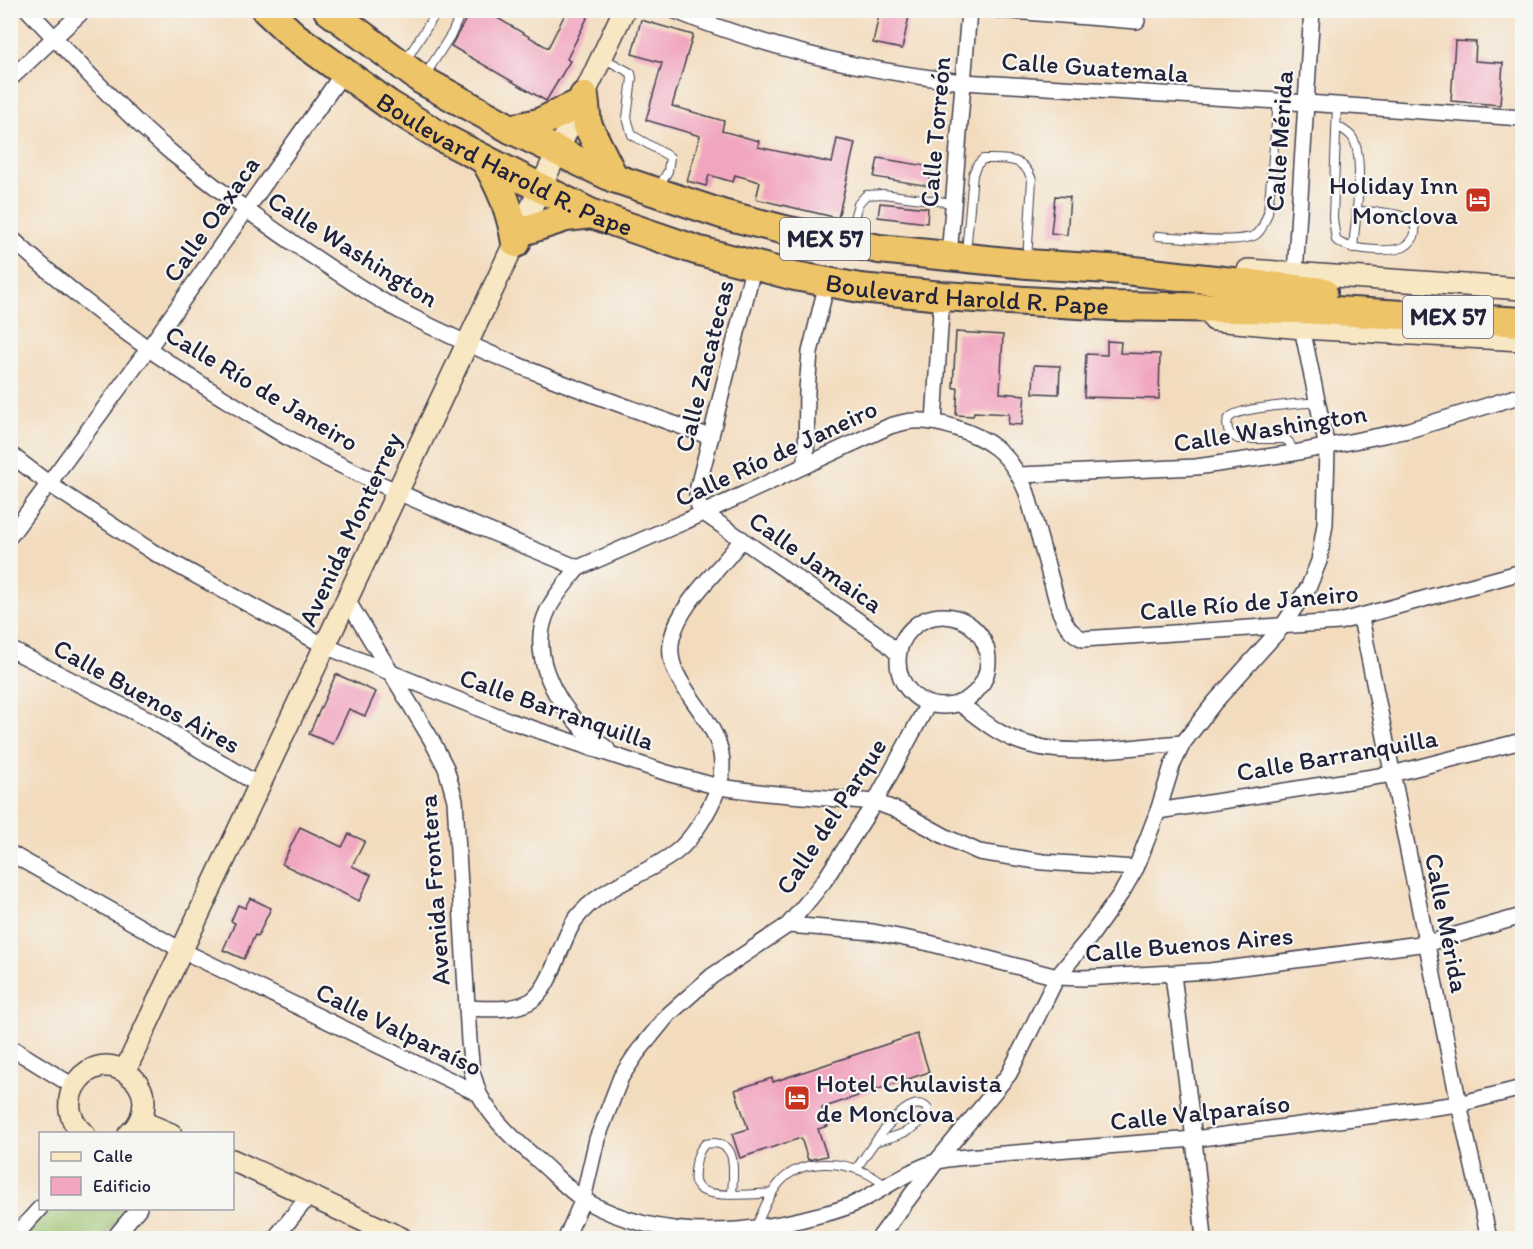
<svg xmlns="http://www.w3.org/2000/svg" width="1533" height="1249" font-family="Itim,sans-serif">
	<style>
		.green { fill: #9ac16d; stroke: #5e7254; stroke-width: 1.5 }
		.building { fill: #f1a5bf }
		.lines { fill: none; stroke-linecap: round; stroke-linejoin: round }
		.lane-casing { stroke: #413e4e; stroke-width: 10 }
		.street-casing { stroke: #413e4e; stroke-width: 18 }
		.secondary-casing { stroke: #413e4e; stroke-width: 24 }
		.highway-casing { stroke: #413e4e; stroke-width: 32 }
		.lane { stroke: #fff; stroke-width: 8 }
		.street { stroke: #fff; stroke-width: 15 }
		.secondary { stroke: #f8e7c3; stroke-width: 21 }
		.highway { stroke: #eec469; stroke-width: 28 }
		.labels { text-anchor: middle; stroke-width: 4.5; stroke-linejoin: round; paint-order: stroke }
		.shield { fill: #f6f6f2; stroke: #626272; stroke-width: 1.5 }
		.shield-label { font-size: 24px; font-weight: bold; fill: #22223b }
		.street-label { font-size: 26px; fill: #22223b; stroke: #f6f6f2 }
		.poi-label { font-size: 26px; fill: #22223b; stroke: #f6f6f2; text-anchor: end }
	</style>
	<rect width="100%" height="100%" fill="#f6f6f2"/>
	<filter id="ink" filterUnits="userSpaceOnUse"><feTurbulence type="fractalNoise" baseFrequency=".0167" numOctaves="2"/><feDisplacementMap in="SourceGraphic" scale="12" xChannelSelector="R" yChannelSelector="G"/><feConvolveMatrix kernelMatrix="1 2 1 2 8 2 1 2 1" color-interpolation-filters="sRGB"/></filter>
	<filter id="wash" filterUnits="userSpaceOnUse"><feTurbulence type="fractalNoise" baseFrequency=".008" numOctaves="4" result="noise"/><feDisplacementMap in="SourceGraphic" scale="24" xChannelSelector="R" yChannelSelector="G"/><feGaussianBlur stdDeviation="1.35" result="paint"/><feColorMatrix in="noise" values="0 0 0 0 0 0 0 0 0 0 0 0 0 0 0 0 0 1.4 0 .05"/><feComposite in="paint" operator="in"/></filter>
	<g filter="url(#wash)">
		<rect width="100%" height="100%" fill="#f3dcbd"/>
		<!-- green -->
		<path class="green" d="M47 1209H127L103 1238H23Z"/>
		<g id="blocks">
			<!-- building -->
			<g class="building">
				<path d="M471 10H484L548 48 567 10H591L567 59 570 61 546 101 451 46Z"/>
				<path d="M880 10 909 16 902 49 873 43Z"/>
				<path d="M641 20 693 35 672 106 724 121 722 131 759 141 758 147 832 163 837 139 855 143 838 218 756 199 760 182 735 175 733 182 709 175 706 186 687 181 700 136 646 120 662 63 632 54Z"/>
				<path d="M1455 41 1476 42 1475 61 1503 63 1500 105 1451 101Z"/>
				<path d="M878 158 932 167 929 186 874 177Z"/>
				<path d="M1055 196 1070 197 1067 235 1051 233Z"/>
				<path d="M880 203 928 208 927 223 878 217Z"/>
				<path d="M956 332 1003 335 1000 393 1025 395 1022 425 1008 424 1009 414 974 412 973 416 956 415 958 388H953Z"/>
				<path d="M1107 341 1121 342 1120 353 1160 354 1159 399 1084 397 1086 354 1107 355Z"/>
				<path d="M1034 365 1060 366 1059 394 1033 393Z"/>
				<path d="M336 674 376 692 365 716 349 709 333 744 309 734Z"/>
				<path d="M300 827 342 847 349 834 365 841 352 866 371 875 359 901 282 864Z"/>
				<path d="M250 898 271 908 258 936 255 935 244 959 223 950 235 923 231 921 238 905 245 908Z"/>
				<path d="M917 1034 929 1072 822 1108 828 1126 818 1129 827 1156 808 1160 801 1138 740 1158 732 1134 748 1129 735 1090 772 1078 773 1082Z"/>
			</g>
		</g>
	</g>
	<g filter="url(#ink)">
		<use href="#blocks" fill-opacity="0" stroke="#413e4e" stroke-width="1.5"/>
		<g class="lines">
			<defs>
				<g id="lane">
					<path d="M603 58 631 73 632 78 627 118 632 135 670 157 668 171 659 187"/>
					<path d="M406 60 438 10"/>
					<path d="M424 77 452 33 462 10"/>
					<path d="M1337 105 1333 218 1336 240C1347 250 1390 253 1404 247 1409 244 1414 239 1415 233 1419 210 1371 212 1356 211"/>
					<path d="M1337 126C1342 129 1348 132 1352 137 1366 157 1355 222 1353 248"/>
					<path d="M849 236 858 204 866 195 883 194 953 203"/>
					<path d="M1158 236C1178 237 1243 245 1257 234 1263 229 1265 220 1268 213L1278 101"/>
					<path d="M966 253 973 174 977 165 983 159C1005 159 1024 156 1032 180L1027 260"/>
					<path d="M1294 453 1289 442 1285 439H1238L1230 434C1227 428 1225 422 1230 417 1240 407 1301 404 1318 402"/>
					<path d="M856 1169C866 1156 907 1086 928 1109 923 1129 896 1137 877 1141"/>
					<path d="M732 1195C733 1172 740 1137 705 1144 697 1152 697 1159 695 1170 695 1176 693 1182 698 1187 708 1199 756 1194 772 1193"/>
					<path d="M756 1227C763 1210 770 1192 783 1179 804 1159 841 1161 866 1173 873 1176 879 1181 885 1185"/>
				</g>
				<g id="street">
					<path d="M28 10C75 59 121 111 173 154 217 189 262 222 308 253 340 274 371 296 404 313 503 364 607 400 711 437"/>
					<path d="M673 10C766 48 864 71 963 82L1278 101 1522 118"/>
					<path d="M999 10 1137 21"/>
					<path d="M10 79 84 10"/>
					<path d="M10 237C83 304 162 362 246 412 264 423 282 435 301 445 390 492 485 529 578 568L686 521 890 426C898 424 906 421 913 421 937 419 977 433 996 448 1010 459 1020 476 1027 493L1060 612C1066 625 1070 633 1083 639L1339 622 1522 572"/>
					<path d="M949 257 969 10"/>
					<path d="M754 265 697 491 698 504 704 513 877 634 898 654"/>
					<path d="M1295 274 1312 10"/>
					<path d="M934 422 942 296"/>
					<path d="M10 454 49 484 153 552 325 646 510 721 667 773 719 787 766 793 875 802 899 811 948 838 979 852 1043 862 1136 868"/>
					<path d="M806 465 807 390 810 352 827 283"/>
					<path d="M1020 475 1196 467 1294 453 1409 430 1522 395"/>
					<path d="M10 536 148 349 343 73"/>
					<path d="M578 568C568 581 555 595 548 610 528 651 553 698 582 728 589 736 599 742 607 749"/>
					<path d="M347 600 431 739 446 768 455 800 469 1041 472 1072 479 1094"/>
					<circle cx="943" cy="661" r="45"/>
					<path d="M1361 618 1459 1104 1489 1238"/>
					<path d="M10 649 152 721 259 785"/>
					<path d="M959 703C978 717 996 733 1018 741 1068 760 1131 746 1183 743"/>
					<path d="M1158 811 1392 774 1522 741"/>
					<path d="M10 853 181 950 479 1094C494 1122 516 1141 539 1161 553 1173 568 1190 584 1200 656 1241 742 1236 819 1215 833 1212 849 1207 862 1200 886 1187 908 1171 935 1162 945 1159 956 1158 966 1157L1194 1139 1459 1104 1522 1088"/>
					<path d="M788 925 873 932 929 943 1057 977 1083 978 1210 971 1428 943 1522 916"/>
					<path d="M1173 975 1194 1139 1204 1238"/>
					<path d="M467 1008C487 1009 511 1011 529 1002 552 990 560 941 575 920 600 886 645 876 676 852 693 839 711 808 718 788 741 723 659 691 672 638 681 600 721 570 742 539"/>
					<path d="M10 1047 73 1086"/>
					<path d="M13 1238 40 1208"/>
					<path d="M114 1238 139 1208"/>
					<path d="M275 1238 309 1196"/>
					<path d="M566 1238 583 1199 597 1139 621 1077 637 1053 668 1015 712 976 788 925 809 900 824 881 875 802 928 704"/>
					<path d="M879 1238 936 1162 1009 1074 1057 977 1090 937 1122 892 1136 868 1158 811 1172 766 1183 743 1214 703 1282 627 1309 586 1319 561 1325 524 1327 448 1302 328"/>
				</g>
				<g id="secondary">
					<path d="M1248 270 1522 289"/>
					<path d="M1214 320 1302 328 1522 340"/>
					<path d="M125 1071 624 10"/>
					<path d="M140 1121 171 1134"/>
					<path d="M84 1134C46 1101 91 1045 128 1074 137 1080 143 1090 144 1101 144 1114 139 1126 129 1134"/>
					<path d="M232 1160 401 1238"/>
				</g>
				<g id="highway">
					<path id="s1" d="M266 10 294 36 388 104 443 138 529 182 592 214 626 226 696 250 795 276 860 288 942 296 1112 306 1301 309 1522 322"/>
					<path d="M328 10 422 80 511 129 614 178 722 214 789 231 879 249 1027 264 1125 270 1323 292"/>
					<path d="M584 96 587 124 614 178"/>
					<path d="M511 129 539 123 581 103"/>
					<path d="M485 160C501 187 511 211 516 243"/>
					<path d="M520 232 566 217 592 214"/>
				</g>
			</defs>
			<!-- lane casing -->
			<use href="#lane" class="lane-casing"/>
			<!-- street casing -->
			<use href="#street" class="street-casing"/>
			<!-- secondary casing -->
			<use href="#secondary" class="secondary-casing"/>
			<!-- highway casing -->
			<use href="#highway" class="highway-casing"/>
			<!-- lane -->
			<use href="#lane" class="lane"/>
			<!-- street -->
			<use href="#street" class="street"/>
			<!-- secondary -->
			<use href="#secondary" class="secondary"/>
			<!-- highway -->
			<use href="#highway" class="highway"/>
		</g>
	</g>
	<!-- icons -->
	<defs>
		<symbol id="hotel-square" viewBox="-11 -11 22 22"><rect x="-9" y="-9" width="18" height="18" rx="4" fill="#c8321e" stroke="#f6f6f2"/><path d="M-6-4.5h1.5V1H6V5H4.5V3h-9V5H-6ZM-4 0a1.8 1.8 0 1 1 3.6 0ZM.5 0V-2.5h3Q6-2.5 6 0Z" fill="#fff"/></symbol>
	</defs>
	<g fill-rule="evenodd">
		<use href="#hotel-square" x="1463" y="185" width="30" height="30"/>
		<use href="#hotel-square" x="782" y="1083" width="30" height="30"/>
	</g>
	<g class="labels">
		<!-- shield labels -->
		<g class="shield">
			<rect x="780" y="218" width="90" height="42" rx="4.5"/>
			<rect x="1403" y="296" width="90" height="42" rx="4.5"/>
		</g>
		<g class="shield-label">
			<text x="825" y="247">MEX 57</text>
			<text x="1448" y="325">MEX 57</text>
		</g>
		<!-- street labels -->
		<g class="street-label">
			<text transform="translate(1095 67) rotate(4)" y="9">Calle Guatemala</text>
			<text transform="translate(935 132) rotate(-85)" y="9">Calle Torreón</text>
			<text transform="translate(1279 141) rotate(-86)" y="9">Calle Mérida</text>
			<text dy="9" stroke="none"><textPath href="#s1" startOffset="286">Boulevard Harold R. Pape</textPath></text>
			<text transform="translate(211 219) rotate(-55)" y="9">Calle Oaxaca</text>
			<text transform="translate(353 249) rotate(32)" y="9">Calle Washington</text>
			<text dy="9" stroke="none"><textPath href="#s1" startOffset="772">Boulevard Harold R. Pape</textPath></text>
			<text transform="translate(704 366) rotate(-76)" y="9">Calle Zacatecas</text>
			<text transform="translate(262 388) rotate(31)" y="9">Calle Río de Janeiro</text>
			<text transform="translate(1270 428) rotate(-9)" y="9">Calle Washington</text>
			<text transform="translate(776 453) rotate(-25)" y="9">Calle Río de Janeiro</text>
			<text transform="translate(350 529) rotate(-65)" y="9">Avenida Monterrey</text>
			<text transform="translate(816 562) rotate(35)" y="9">Calle Jamaica</text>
			<text transform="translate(1249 602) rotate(-5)" y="9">Calle Río de Janeiro</text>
			<text transform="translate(147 696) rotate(29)" y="9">Calle Buenos Aires</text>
			<text transform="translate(557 709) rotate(19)" y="9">Calle Barranquilla</text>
			<text transform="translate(1337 755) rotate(-10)" y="9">Calle Barranquilla</text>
			<text transform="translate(831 816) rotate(-57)" y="9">Calle del Parque</text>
			<text transform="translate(434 890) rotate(-94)" y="9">Avenida Frontera</text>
			<text transform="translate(1447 923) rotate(79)" y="9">Calle Mérida</text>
			<text transform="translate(1189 944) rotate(-5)" y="9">Calle Buenos Aires</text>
			<text transform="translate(399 1029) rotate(26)" y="9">Calle Valparaíso</text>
			<text transform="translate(1200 1112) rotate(-6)" y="9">Calle Valparaíso</text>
		</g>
		<!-- poi labels -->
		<g class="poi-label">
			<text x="1458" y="194">Holiday Inn<tspan x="1458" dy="30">Monclova</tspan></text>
			<text x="816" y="1092" text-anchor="start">Hotel Chulavista<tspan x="816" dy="30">de Monclova</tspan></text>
		</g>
	</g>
	<!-- margin -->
	<rect width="1533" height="1249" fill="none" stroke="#f6f6f2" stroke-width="36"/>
	<!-- legend -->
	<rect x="39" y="1132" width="195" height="78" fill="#f6f6f2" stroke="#a1a1a9" stroke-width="1.5"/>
	<rect x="51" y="1152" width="30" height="9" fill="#f8e7c3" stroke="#a1a1a9" stroke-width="1.5"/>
	<text x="93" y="1162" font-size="18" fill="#22223b">Calle</text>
	<rect x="51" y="1177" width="30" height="18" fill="#f1a5bf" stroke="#a1a1a9" stroke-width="1.5"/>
	<text x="93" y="1192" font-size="18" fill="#22223b">Edificio</text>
</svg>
